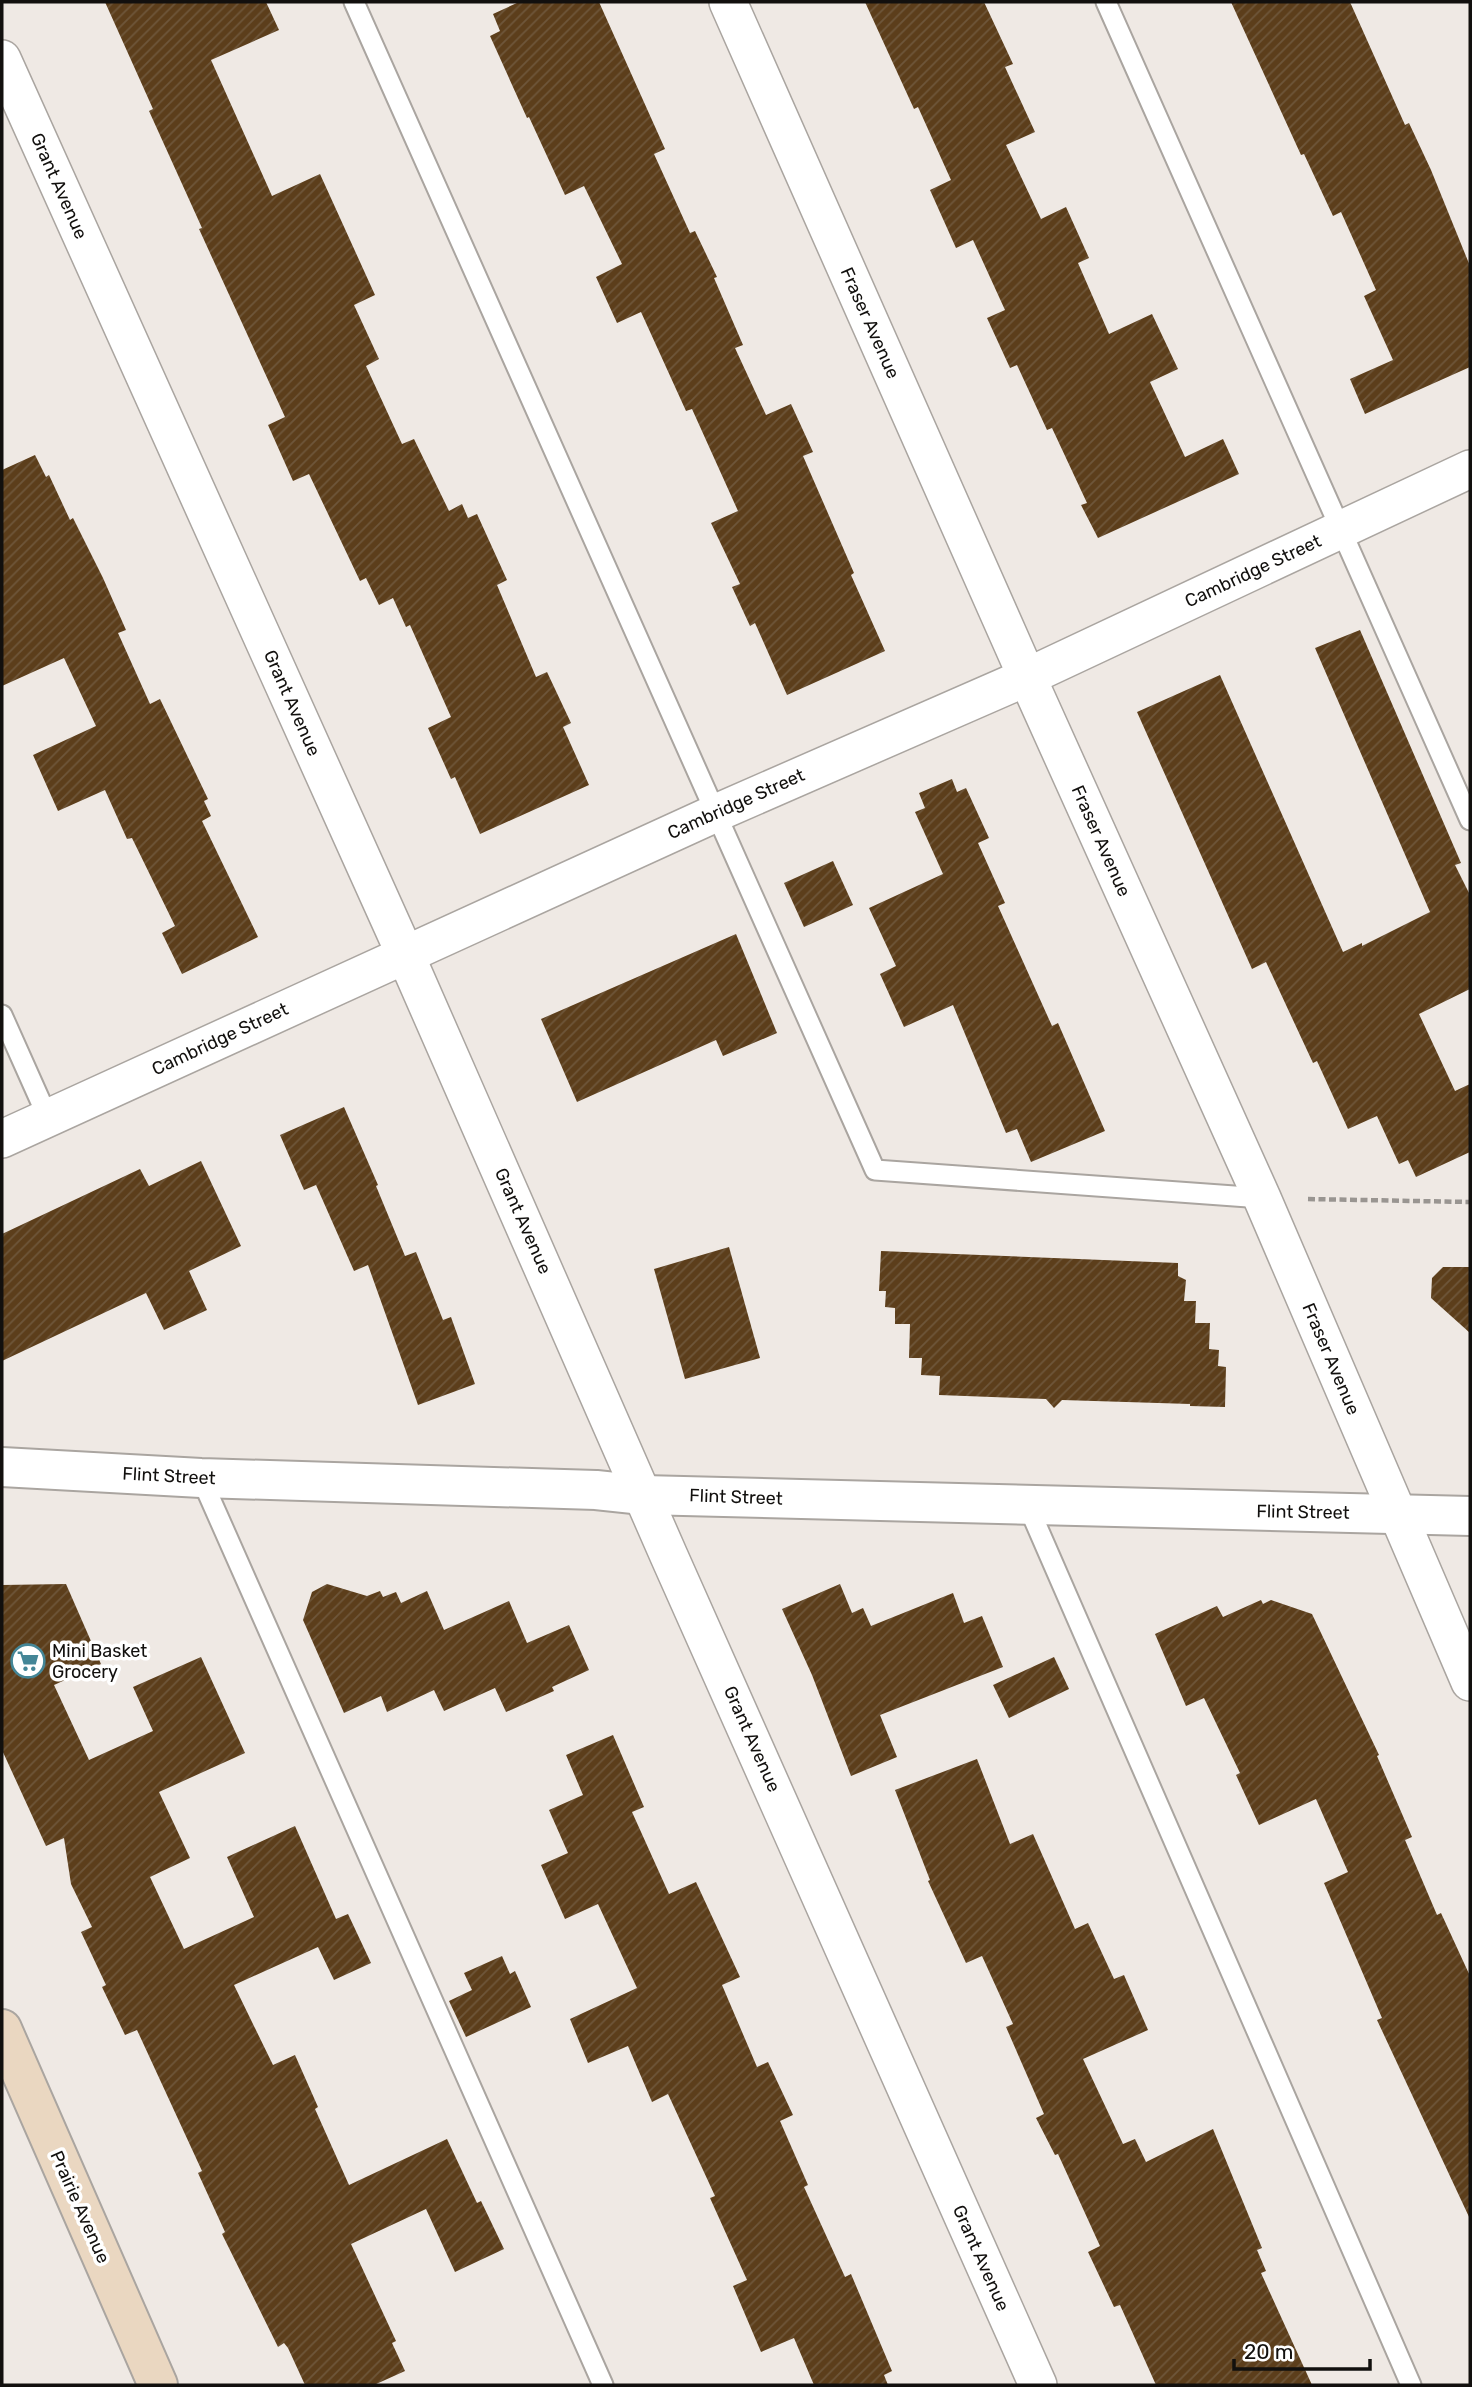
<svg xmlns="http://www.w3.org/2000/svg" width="1472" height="2387" font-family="Rubik,sans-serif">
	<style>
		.building { fill: url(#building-hatch) }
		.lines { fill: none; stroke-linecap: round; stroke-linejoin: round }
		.service-casing { stroke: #aaa5a0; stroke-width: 23 }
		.minor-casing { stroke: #aaa5a0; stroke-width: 40 }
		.tertiary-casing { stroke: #aaa5a0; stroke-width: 42 }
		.secondary-casing { stroke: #aaa5a0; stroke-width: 42 }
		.path { stroke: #999591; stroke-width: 4.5; stroke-dasharray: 7 3.5; stroke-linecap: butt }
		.service { stroke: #fff; stroke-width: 19 }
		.minor { stroke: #fff; stroke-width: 37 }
		.tertiary { stroke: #fff; stroke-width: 38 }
		.secondary { stroke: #ead7c1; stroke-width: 38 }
		.labels { text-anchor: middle; stroke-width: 7; stroke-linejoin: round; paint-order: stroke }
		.street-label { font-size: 18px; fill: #12100e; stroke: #fff }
		.poi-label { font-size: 18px; fill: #12100e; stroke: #fff; text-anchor: start }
	</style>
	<defs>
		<pattern id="building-hatch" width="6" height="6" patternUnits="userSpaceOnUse" patternTransform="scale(1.75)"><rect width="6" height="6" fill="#5c3e1b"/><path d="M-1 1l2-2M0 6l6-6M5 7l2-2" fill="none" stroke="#6e563a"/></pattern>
	</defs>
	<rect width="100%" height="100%" fill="#efe9e4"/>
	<!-- building -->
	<g class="building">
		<path d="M105 2H266L279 30 211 60 272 196 320 174 375 295 354 305 379 359 366 366 402 444 414 439 449 511 462 504 468 518 477 514 507 580 497 585 536 677 547 672 571 723 563 727 589 785 480 834 455 777 451 779 428 728 451 717 410 625 406 627 393 598 379 605 366 578 360 581 309 474 293 481 268 425 285 417 199 229 202 228 149 111 153 109Z"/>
		<path d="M519 2H599L665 149 654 154 690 233 695 231 717 277 714 278 743 345 735 348 766 415 791 404 813 452 803 456 854 573 851 575 885 651 787 695 755 623 750 626 732 587 740 584 711 523 738 511 692 409 686 411 641 312 617 323 596 277 622 264 584 186 565 195 529 117 527 118 490 36 500 31 493 14Z"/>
		<path d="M865 2H984L1013 64 1005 67 1035 132 1006 145 1041 219 1066 207 1089 258 1078 263 1109 334 1152 314 1178 369 1150 382 1185 457 1223 439 1239 474 1098 538 1081 505 1087 503 1052 428 1047 430 1017 365 1010 368 987 318 1005 310 973 240 956 248 930 190 951 180 918 107 914 109Z"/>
		<path d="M1231 2H1350L1405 125 1409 123 1431 170 1470 266V367L1365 414 1350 379 1393 360 1364 296 1376 290 1341 212 1333 216 1304 154 1301 155Z"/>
		<path d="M35 455 46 477 49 475 70 520 73 518 103 578 126 630 118 633 150 704 160 699 208 799 204 801 211 816 202 821 258 937 182 974 162 933 175 926 132 838 127 839 105 790 58 811 33 755 96 726 64 658 2 686V470Z"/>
		<path d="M1360 630 1461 863 1455 865 1470 895V989L1419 1014 1455 1091 1470 1084V1152L1416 1177 1408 1160 1399 1164 1377 1116 1348 1129 1317 1061 1313 1063 1266 962 1252 969 1137 712 1220 675 1343 952 1362 943V946L1430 912 1315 648Z"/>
		<path d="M952 779 957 792 966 788 989 838 978 843 1005 903 998 906 1052 1026 1058 1023 1105 1131 1031 1162 1017 1129 1006 1133 953 1005 904 1027 880 974 896 966 869 908 943 874 915 812 925 808 919 793Z"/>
		<path d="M833 861 853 905 804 927 784 883Z"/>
		<path d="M736 934 777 1033 723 1056 716 1040 577 1102 541 1019Z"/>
		<path d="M344 1107 378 1185 376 1186 405 1256 416 1252 443 1320 451 1317 475 1384 418 1405 368 1265 354 1271 316 1185 304 1190 280 1135Z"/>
		<path d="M201 1161 241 1246 189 1271 207 1310 164 1330 146 1293 2 1361V1234L140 1169 149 1186Z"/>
		<path d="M729 1247 760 1358 685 1379 654 1269Z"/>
		<path d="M881 1251 1178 1263V1276L1186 1280 1184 1301H1196L1195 1323H1210L1209 1349 1219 1350 1218 1366 1226 1367 1225 1407 1190 1406V1404L1062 1400 1054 1408 1046 1399 939 1395 940 1376 921 1375 922 1358H909L910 1324H895V1308L885 1307 886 1291H879Z"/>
		<path d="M1443 1267H1470V1333L1431 1298 1432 1278Z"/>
		<path d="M66 1584 101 1664 54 1685 89 1760 153 1731 133 1687 201 1657 245 1753 159 1792 190 1858 150 1877 184 1949 254 1917 227 1857 295 1826 336 1919 348 1914 371 1963 334 1980 318 1947 234 1985 273 2065 295 2055 318 2107 315 2109 349 2185 447 2139 477 2203 481 2201 504 2249 455 2272 426 2209 351 2244 396 2341 392 2343 405 2371 374 2385H305L288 2348 284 2343 278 2347 222 2234 225 2232 198 2173 202 2171 137 2030 125 2035 102 1987 106 1985 81 1932 92 1927 71 1884 64 1838 46 1846 2 1750V1585Z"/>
		<path d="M327 1584 367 1596 380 1591 383 1597 396 1592 401 1603 427 1591 444 1630 509 1601 527 1643 569 1625 589 1670 552 1687 554 1691 506 1712 495 1688 444 1711 434 1690 387 1712 381 1696 344 1713 303 1620 312 1592Z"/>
		<path d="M840 1584 852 1613 863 1608 871 1626 953 1593 964 1623 982 1616 1003 1667 880 1715 897 1757 851 1776 812 1675 782 1609Z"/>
		<path d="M1261 1600 1263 1604 1271 1600 1312 1614 1379 1755 1377 1756 1412 1837 1405 1840 1437 1915 1441 1913 1470 1976V2219L1377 2020 1382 2018 1324 1883 1348 1872 1316 1799 1259 1825 1236 1775 1240 1773 1204 1698 1186 1706 1155 1634 1217 1606 1223 1617Z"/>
		<path d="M1054 1657 1069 1689 1009 1718 993 1685Z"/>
		<path d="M613 1735 644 1807 632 1812 669 1894 696 1882 740 1977 722 1985 757 2067 768 2062 793 2115 780 2121 808 2185 804 2187 845 2277 851 2274 892 2371 884 2375 888 2385H814L794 2338 761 2352 733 2286 747 2280 710 2198 715 2196 668 2094 652 2102 628 2046 588 2063 570 2019 637 1988 598 1904 565 1919 541 1865 568 1853 549 1810 583 1795 566 1755Z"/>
		<path d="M977 1759 1010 1844 1033 1834 1075 1929 1088 1923 1114 1979 1124 1975 1148 2030 1083 2059 1123 2144 1135 2139 1146 2162 1213 2129 1262 2248 1257 2250 1266 2271 1261 2273 1312 2385H1156L1120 2305 1114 2307 1088 2252 1100 2246 1058 2154 1055 2155 1036 2118 1044 2114 1006 2027 1013 2024 982 1956 966 1963 928 1881 930 1880 895 1790Z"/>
		<path d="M502 1956 510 1974 515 1971 531 2007 466 2037 449 2001 472 1990 464 1973Z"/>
	</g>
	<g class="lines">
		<defs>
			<g id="service">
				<path d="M354 2 875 1170 1262 1198"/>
				<path d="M1106 2 1470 820"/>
				<path d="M2 1015 48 1118"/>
				<path d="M201 1478 603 2385"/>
				<path d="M1028 1506 1411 2385"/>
			</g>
			<g id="minor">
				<path d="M728 2 1027 677 1262 1198 1470 1682"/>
				<path d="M2 59 405 954 669 1556 1038 2385"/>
				<path d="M2 1139 716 813 1027 677 1470 469"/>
			</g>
			<path id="tertiary" d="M2 1467 201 1478 596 1490 643 1495 1470 1516"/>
			<path id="secondary" d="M2 2029 158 2385"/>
		</defs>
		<!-- service casing -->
		<use href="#service" class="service-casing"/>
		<!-- minor casing -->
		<use href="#minor" class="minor-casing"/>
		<!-- tertiary casing -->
		<use href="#tertiary" class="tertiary-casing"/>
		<!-- secondary casing -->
		<use href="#secondary" class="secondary-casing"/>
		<!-- path -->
		<path class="path" d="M1308 1199 1470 1202"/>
		<!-- service -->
		<use href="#service" class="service"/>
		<!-- minor -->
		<use href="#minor" class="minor"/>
		<!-- tertiary -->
		<use href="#tertiary" class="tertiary"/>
		<!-- secondary -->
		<use href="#secondary" class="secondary"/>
	</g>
	<!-- icons -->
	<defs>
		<symbol id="supermarket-ring" viewBox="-11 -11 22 22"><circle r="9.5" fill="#fff" stroke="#448697" stroke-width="1.5"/><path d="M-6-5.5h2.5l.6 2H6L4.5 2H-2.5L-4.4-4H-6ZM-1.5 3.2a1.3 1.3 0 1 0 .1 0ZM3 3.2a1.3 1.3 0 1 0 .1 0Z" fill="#448697"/></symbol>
	</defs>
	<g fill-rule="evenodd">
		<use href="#supermarket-ring" x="9" y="1642" width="38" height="38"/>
	</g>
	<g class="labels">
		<!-- street labels -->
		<g class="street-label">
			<text transform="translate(59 186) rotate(66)" y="6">Grant Avenue</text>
			<text transform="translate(870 323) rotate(66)" y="6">Fraser Avenue</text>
			<text transform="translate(1253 571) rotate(-25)" y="6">Cambridge Street</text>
			<text transform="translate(292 703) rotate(66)" y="6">Grant Avenue</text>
			<text transform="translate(736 804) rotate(-24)" y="6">Cambridge Street</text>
			<text transform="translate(1101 841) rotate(66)" y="6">Fraser Avenue</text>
			<text transform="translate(220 1039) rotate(-25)" y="6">Cambridge Street</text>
			<text transform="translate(523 1221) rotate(66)" y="6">Grant Avenue</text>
			<text transform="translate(1331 1359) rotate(67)" y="6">Fraser Avenue</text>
			<text transform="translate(169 1476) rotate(3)" y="6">Flint Street</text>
			<text transform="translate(736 1497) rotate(2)" y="6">Flint Street</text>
			<text transform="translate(1303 1512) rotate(1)" y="6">Flint Street</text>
			<text transform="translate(752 1739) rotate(66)" y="6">Grant Avenue</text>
			<text transform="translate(80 2207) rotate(66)" y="6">Prairie Avenue</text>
			<text transform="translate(981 2258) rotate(66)" y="6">Grant Avenue</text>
		</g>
		<!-- poi labels -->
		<g class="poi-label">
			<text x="52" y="1657">Mini Basket<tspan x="52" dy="21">Grocery</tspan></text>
		</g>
	</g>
	<!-- border -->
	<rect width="1472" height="2387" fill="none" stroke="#12100e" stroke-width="7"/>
	<!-- scale -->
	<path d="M1234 2359v10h136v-10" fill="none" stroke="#12100e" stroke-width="3.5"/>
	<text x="1244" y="2359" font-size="21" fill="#12100e" stroke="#ffffff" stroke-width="5" paint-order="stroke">20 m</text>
</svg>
